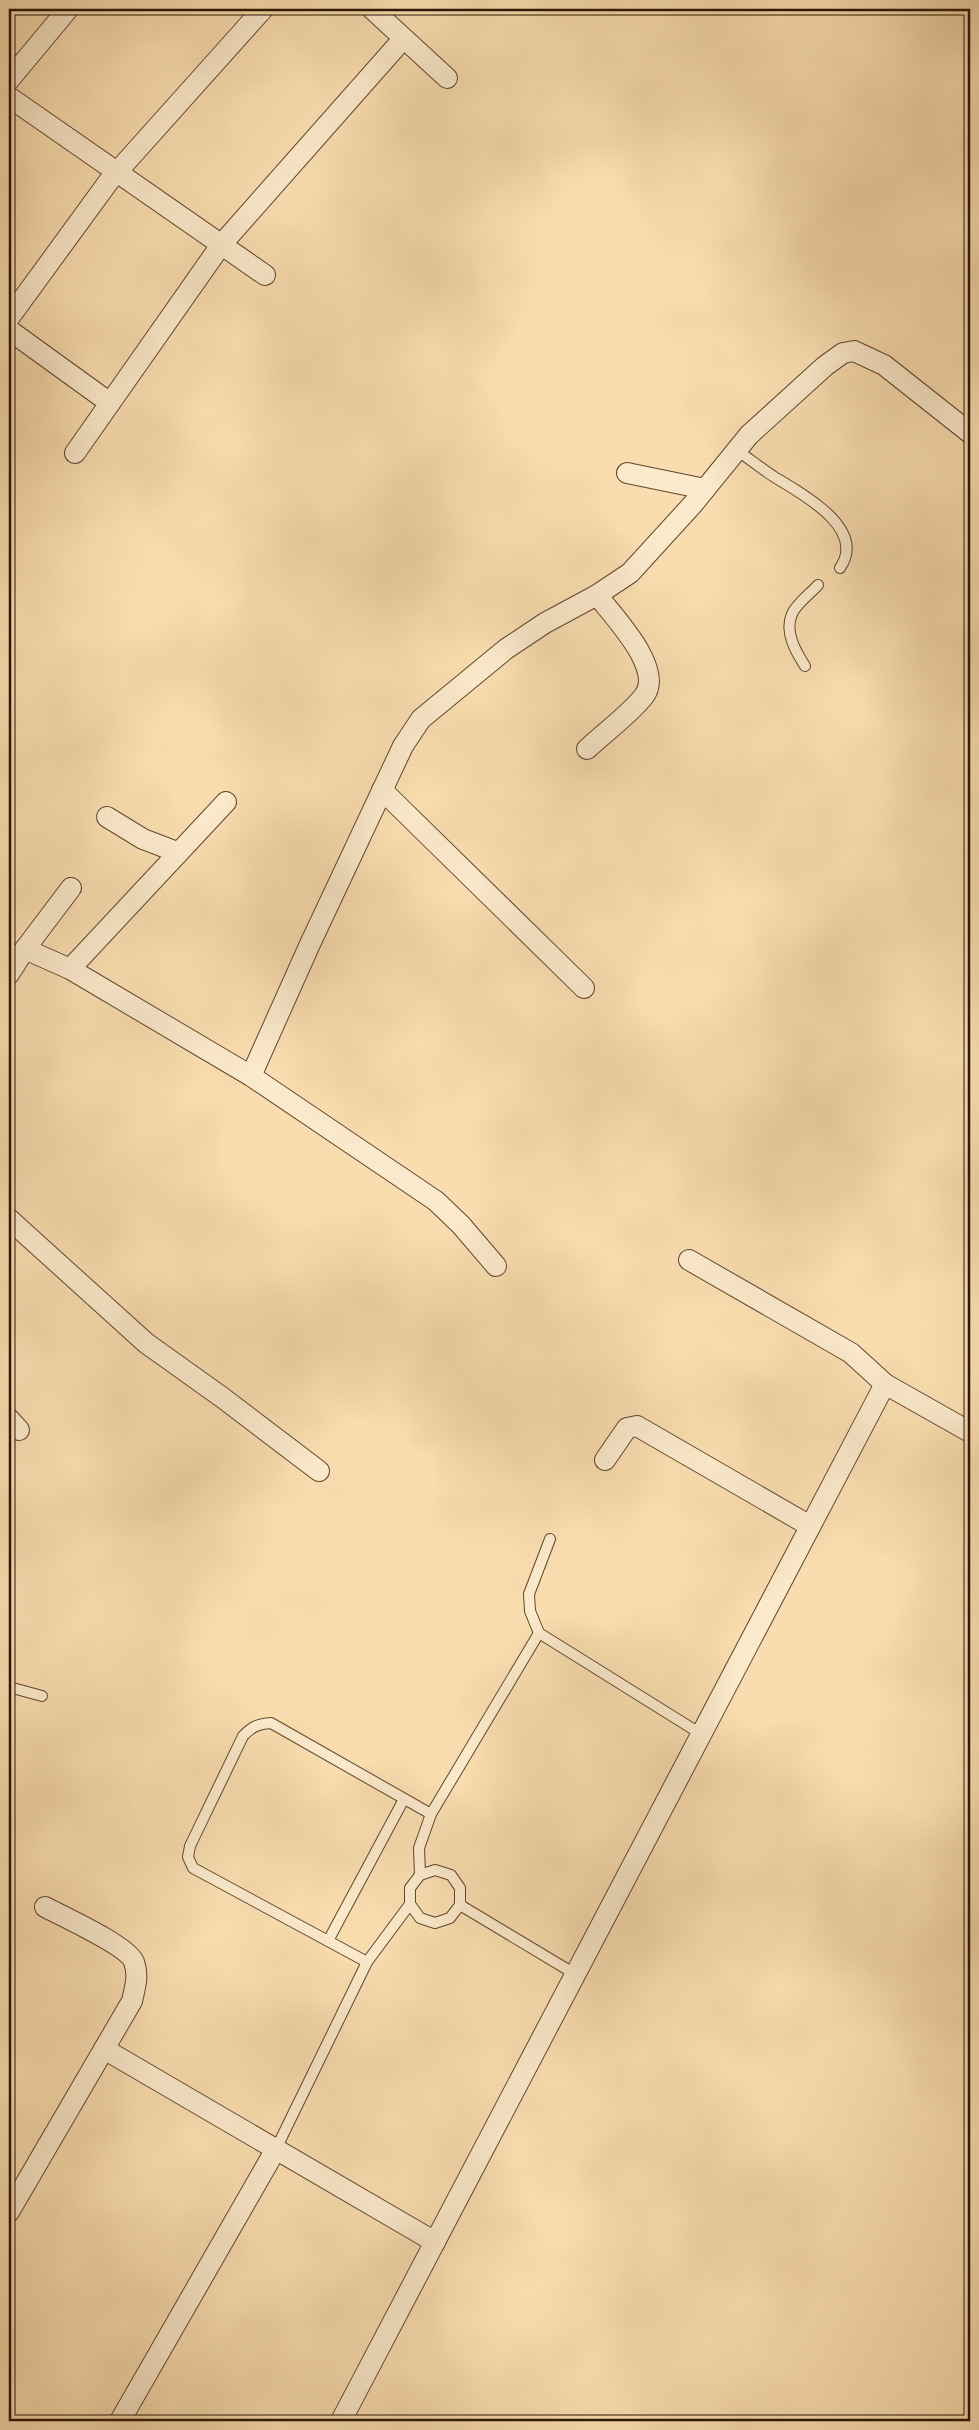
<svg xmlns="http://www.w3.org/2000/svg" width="979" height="2430" font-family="'IM FELL DW Pica',serif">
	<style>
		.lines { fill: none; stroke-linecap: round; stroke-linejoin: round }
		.service-casing { stroke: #5e472f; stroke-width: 12 }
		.minor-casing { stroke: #5e472f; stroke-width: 22 }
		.service { stroke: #fbe9cb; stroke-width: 10 }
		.minor { stroke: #fbe9cb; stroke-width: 20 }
	</style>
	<rect width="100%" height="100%" fill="#f9ddaf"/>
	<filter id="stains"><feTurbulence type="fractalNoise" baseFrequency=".004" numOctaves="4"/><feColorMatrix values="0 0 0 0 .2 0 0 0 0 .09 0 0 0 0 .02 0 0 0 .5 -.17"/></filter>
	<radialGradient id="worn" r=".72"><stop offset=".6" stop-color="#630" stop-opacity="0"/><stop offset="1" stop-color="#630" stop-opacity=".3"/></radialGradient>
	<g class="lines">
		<defs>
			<g id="service">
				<path d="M738 451C751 460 763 470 776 478 804 495 867 529 840 568"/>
				<path d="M805 666C796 652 784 632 792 614 796 604 810 594 818 585"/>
				<path d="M539 1633 530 1611 529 1594 550 1539"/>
				<path d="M9 1687 42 1696"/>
				<path d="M420 1875 419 1848 431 1814 539 1633 701 1734"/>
				<path d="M460 1905 575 1974"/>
				<path d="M328 1941 404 1799"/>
				<path d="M367 1962 193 1868 188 1857 190 1846 243 1736C252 1727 257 1724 271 1723L431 1814"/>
				<path d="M276 2149 367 1962 410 1904V1888L420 1875 435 1870 451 1875 460 1888V1905L450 1918 435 1923 420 1918 410 1904"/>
			</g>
			<g id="minor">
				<path d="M372 9 447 78"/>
				<path d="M9 80 68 9"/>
				<path d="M9 97 265 275"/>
				<path d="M9 318 109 181 263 9"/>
				<path d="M9 330 110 403"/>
				<path d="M75 453 221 245 403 39"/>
				<path d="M627 473 705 489"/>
				<path d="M587 749C605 732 629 715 644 696 665 669 613 616 597 595"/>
				<path d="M382 790 584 988"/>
				<path d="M107 817 143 839 177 852"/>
				<path d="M25 949 71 888"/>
				<path d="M70 969 226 802"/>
				<path d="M9 974 25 949 70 969 251 1076 436 1201 461 1225 496 1266"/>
				<path d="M251 1076 310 944 403 746 421 719 506 649 545 623 597 595 630 573 693 504 749 435 825 366 843 353 854 351 884 365 970 433"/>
				<path d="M9 1219 146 1343 223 1398 319 1471"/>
				<path d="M689 1260 851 1353 885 1384"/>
				<path d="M9 1419 19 1430"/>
				<path d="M605 1460 627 1428 637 1426 810 1526"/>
				<path d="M104 2049 435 2242"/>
				<path d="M9 2212 132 2001C135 1987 139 1976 134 1962 128 1946 62 1916 45 1907"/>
				<path d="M120 2421 276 2149"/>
				<path d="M341 2421 885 1384 970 1432"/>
			</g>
		</defs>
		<!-- service casing -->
		<use href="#service" class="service-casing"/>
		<!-- minor casing -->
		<use href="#minor" class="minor-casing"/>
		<!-- service -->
		<use href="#service" class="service"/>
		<!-- minor -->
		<use href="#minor" class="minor"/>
	</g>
	<!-- margin -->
	<rect width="979" height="2430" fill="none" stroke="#f9ddaf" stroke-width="30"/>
	<rect x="10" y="10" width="959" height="2410" fill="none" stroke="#2a1504" stroke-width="2.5"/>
	<rect x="15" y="15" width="949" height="2400" fill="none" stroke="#2a1504"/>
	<rect width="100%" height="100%" filter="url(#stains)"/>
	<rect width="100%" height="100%" fill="url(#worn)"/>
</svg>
